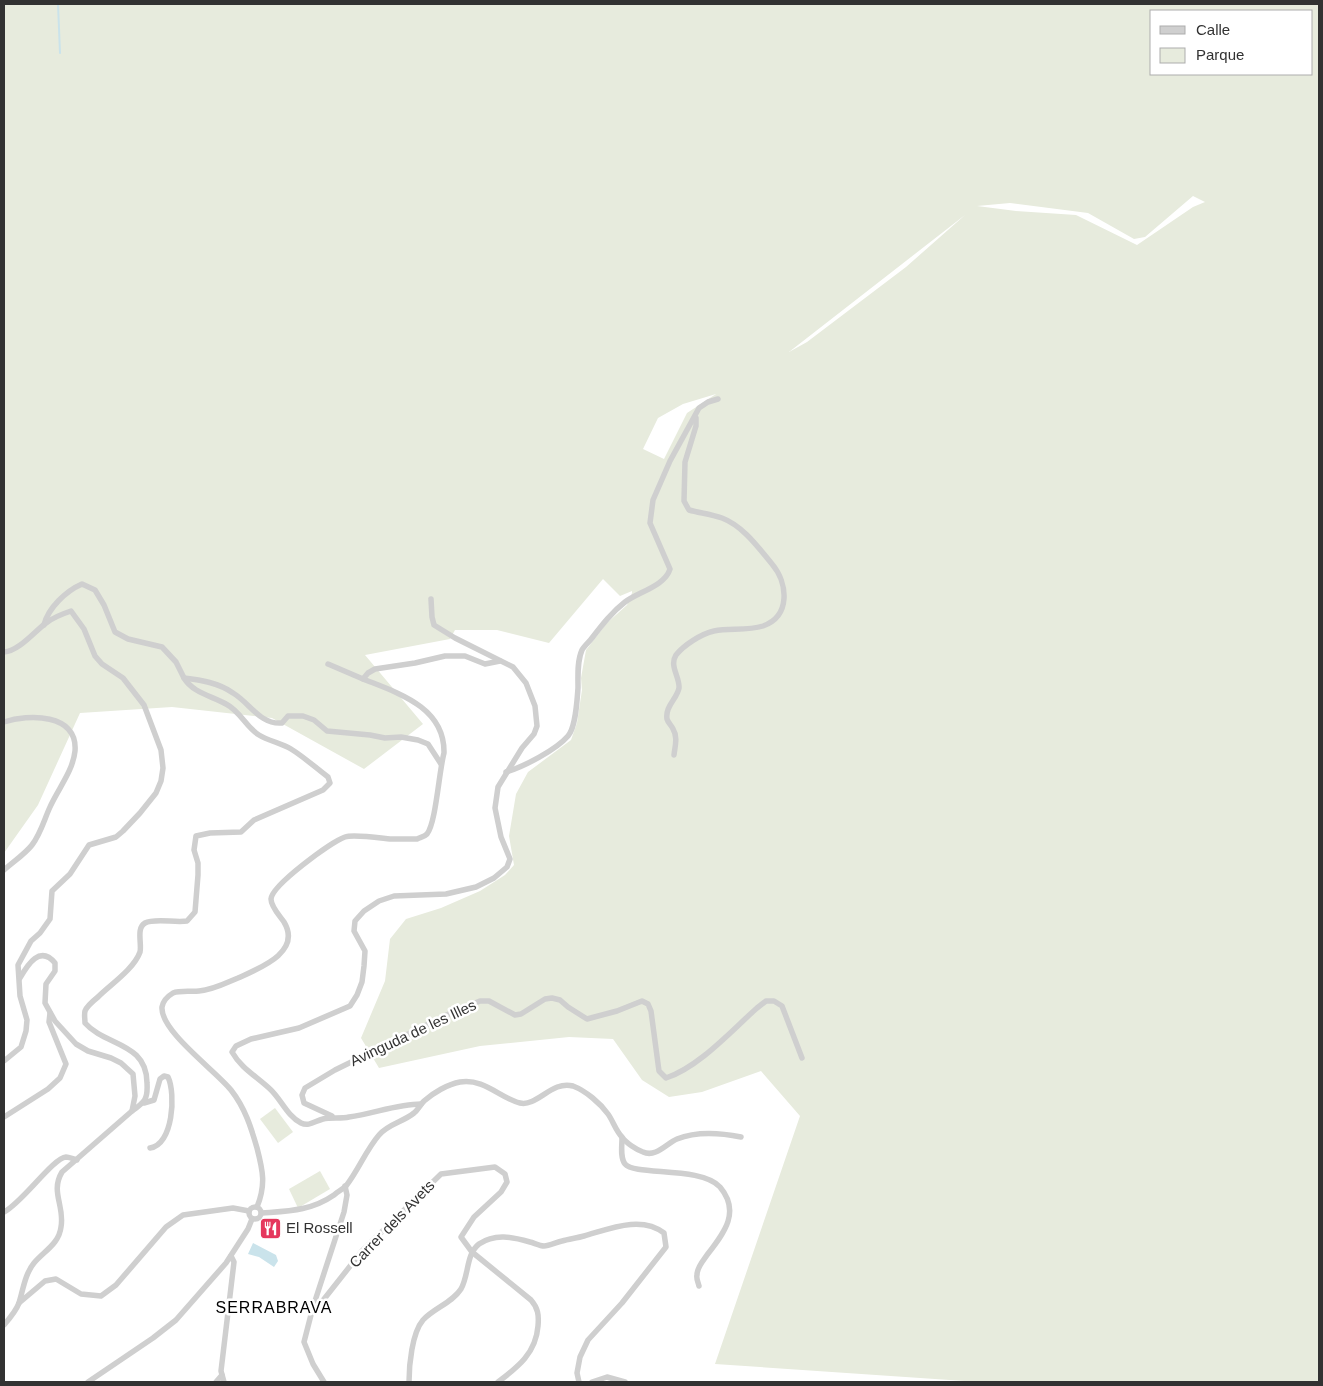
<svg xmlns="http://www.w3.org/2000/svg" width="1323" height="1386" font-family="Helvetica,sans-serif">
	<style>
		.green { fill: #e7ebdd; fill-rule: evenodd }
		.water { fill: #cae3eb }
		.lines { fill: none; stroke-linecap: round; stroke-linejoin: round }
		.stream { stroke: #cae3eb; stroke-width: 2 }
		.minor { stroke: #cfcfcf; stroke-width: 5.5 }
		.labels { text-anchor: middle; stroke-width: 5; stroke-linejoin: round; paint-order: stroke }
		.street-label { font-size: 15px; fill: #323232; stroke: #fff }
		.poi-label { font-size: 15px; fill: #323232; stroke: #fff; text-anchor: start }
		.neighbourhood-label { font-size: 16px; letter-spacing: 1px; fill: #000; stroke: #fff }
	</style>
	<rect width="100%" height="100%" fill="#fff"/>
	<!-- green -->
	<g class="green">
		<path d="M4 4H1319V1382H979L715 1364 800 1116 761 1071 702 1092 669 1097 642 1080 613 1039 569 1037 480 1046 379 1068 361 1038 385 981 390 939 406 919 441 908 480 891 505 875 514 865 509 836 516 794 528 772 571 740 577 723 582 690 581 678 586 650 607 623 627 605 632 593V591L620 596 603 579 549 643 497 630H455L450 639 365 655 423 724 364 769 272 718 172 707 80 713 38 805 4 853ZM1152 11H1312V74H1152ZM1193 196 1205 202 1193 207 1137 245 1076 215 1016 211 977 206 1010 203 1088 213 1134 239 1145 237ZM965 215 906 267 807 342 789 352ZM716 394 687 413 664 459 643 449 658 418 683 404Z"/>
		<path d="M275 1108 293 1132 278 1143 260 1119Z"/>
		<path d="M320 1171 330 1189 298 1208 289 1189Z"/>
	</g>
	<!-- water -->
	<path class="water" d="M253 1243 276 1255 278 1261 274 1267 259 1257 248 1254Z"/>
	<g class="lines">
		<!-- stream -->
		<path class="stream" d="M58 4 60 53"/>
		<!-- minor -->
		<g class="minor">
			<path d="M44 625C48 608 66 591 82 584L95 590 104 605 115 632 128 639 162 647 176 662 184 678C201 680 219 683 233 693 250 703 260 725 282 723L288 716H303L314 720 327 731 370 735 385 738 401 737 418 740 428 744 441 764"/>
			<path d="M4 652C19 651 34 632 46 623 54 617 62 614 71 611L84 629 95 656 102 664 123 678 144 705 161 750 163 768 161 781 156 793 140 813 123 831 116 837 89 845 70 874 52 891 50 919 40 933 31 941 18 965 20 996 27 1020 26 1031 21 1047 4 1061"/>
			<path d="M328 664 363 679"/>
			<path d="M4 722C28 714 78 713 75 751 73 771 58 789 50 807 44 820 41 833 32 845 25 854 13 862 4 870"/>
			<path d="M674 755C675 746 678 737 673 729 672 726 668 723 667 719 665 706 677 699 679 688 680 677 669 666 676 655 684 645 701 634 714 631 730 628 747 631 763 626 791 616 788 583 772 564 758 547 743 526 722 518 711 514 700 513 689 510L684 501 685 462 696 426V418"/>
			<path d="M506 772C523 767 556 750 568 736 576 727 577 700 578 688 578 676 577 661 582 650 584 646 589 642 592 638 602 625 612 612 625 602 638 592 665 586 670 569L650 523 653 500 670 461 699 408 708 402 718 399"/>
			<path d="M144 1103 154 1100 160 1079 164 1076 168 1077C176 1094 173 1145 150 1148"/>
			<path d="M421 1104C397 1104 373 1114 349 1117 341 1119 331 1117 323 1119 315 1121 309 1127 301 1123 287 1116 281 1099 270 1089 256 1076 241 1068 232 1052L236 1046 251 1039 299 1028 350 1006 357 995 362 982 364 966 365 951 354 931 355 921 364 911 379 901 394 896 446 894 476 887 494 878 507 867 510 859 501 837 495 808 498 787 522 748 534 734 537 726 535 706 526 683 513 667 455 638 434 625 432 617 431 599"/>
			<path d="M132 1111C145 1102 148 1099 147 1083 147 1042 105 1046 85 1023 85 1019 84 1015 85 1011 87 1006 93 1001 98 997 110 985 134 969 140 952 142 944 136 928 145 923 154 918 176 923 187 921L195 912 198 875V863L194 850 196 836 210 833 241 832 254 820 323 790 330 783 328 777C316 768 304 757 291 749 281 743 269 741 259 735 246 727 240 711 226 704 212 696 193 693 184 678"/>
			<path d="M332 1116 304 1103 302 1095 305 1088 335 1070 453 1012 480 1001H489L515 1015 521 1014 545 999 552 998 560 1000 568 1007 587 1019 617 1011 642 1001 648 1004 651 1011 659 1071 666 1078C699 1067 731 1031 757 1008L766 1001H774L782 1006 802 1058"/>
			<path d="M4 1117 48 1089 60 1078 66 1064 49 1022 50 1013"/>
			<path d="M622 1138C622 1145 620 1158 625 1164 635 1176 701 1166 720 1187 741 1212 724 1233 707 1255 703 1261 697 1267 697 1275 696 1278 698 1282 699 1286"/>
			<circle cx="255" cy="1213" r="6"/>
			<path d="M257 1207C266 1185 263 1171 257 1148 251 1127 245 1108 231 1090 216 1071 160 1031 162 1007 163 1001 168 996 173 993 180 990 192 992 199 991 213 990 226 983 238 978 260 968 302 952 284 922 280 916 271 907 271 899 272 885 331 842 345 837 353 834 380 838 390 839 399 839 408 839 417 839 421 837 424 837 427 834 436 823 439 771 444 753 445 707 398 693 363 679L368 673 375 669 415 663 445 656H465L485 664 500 661"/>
			<path d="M4 1212C22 1203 53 1158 66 1157 69 1157 74 1159 77 1160"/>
			<path d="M262 1213C288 1211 311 1211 334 1195 337 1192 343 1189 346 1186 358 1171 366 1150 379 1135 388 1124 403 1122 414 1113 418 1110 420 1105 424 1101 433 1093 448 1084 460 1082 484 1078 500 1098 520 1103 537 1107 552 1080 573 1086 586 1091 600 1103 608 1114 613 1121 616 1131 622 1137 626 1143 637 1150 643 1152 656 1158 667 1143 677 1139 697 1131 721 1133 741 1137"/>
			<path d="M19 1303 45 1281 56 1279 81 1294 101 1296 116 1285 166 1227 183 1215 233 1208 249 1211"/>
			<path d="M313 1307 317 1308 362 1251 441 1174 495 1167 505 1174 507 1182 501 1192 474 1217 461 1237 472 1252 531 1300C538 1308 539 1315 538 1326 536 1353 518 1367 498 1382"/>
			<path d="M4 1325C10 1318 16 1311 19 1303 23 1290 25 1274 34 1263 44 1251 59 1244 61 1227 65 1206 50 1192 62 1172L132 1111 135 1096 133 1074 121 1063 111 1058 88 1051 76 1044 55 1021 45 1003 46 984 55 971V963C40 945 28 964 20 978"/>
			<path d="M88 1382 153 1338 176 1320 226 1263 248 1229 252 1219"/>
			<path d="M216 1382 222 1375"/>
			<path d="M224 1382 221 1371 234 1262 231 1256"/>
			<path d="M324 1382 313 1364 304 1342 313 1307 344 1212 347 1195 345 1186"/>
			<path d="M409 1382C409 1365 412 1333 423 1320 434 1308 452 1303 461 1289 469 1275 466 1254 479 1244 495 1233 512 1237 530 1242 534 1243 540 1246 544 1246 549 1246 557 1242 562 1241 569 1239 577 1238 584 1236 609 1229 641 1215 664 1233L666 1247 622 1303 588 1340 580 1357 577 1373 579 1382"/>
			<path d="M592 1382 607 1377 625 1382"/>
		</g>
	</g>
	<!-- icons -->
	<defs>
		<symbol id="restaurant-square" viewBox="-11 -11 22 22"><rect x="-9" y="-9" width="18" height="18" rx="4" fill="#e5375d" stroke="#fff"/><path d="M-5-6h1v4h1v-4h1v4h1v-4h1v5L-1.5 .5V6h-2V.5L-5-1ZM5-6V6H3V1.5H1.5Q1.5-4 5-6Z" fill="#fff"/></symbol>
	</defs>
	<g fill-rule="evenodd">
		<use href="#restaurant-square" x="258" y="1216" width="25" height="25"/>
	</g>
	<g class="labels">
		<!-- street labels -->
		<g class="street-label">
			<text transform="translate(413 1033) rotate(-25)" y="5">Avinguda de les Illes</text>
			<text transform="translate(392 1224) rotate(-46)" y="5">Carrer dels Avets</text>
		</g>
		<!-- poi labels -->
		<g class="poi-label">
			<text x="286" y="1233">El Rossell</text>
		</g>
		<!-- neighbourhood labels -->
		<g class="neighbourhood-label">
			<text x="274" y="1313">SERRABRAVA</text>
		</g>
	</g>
	<!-- border -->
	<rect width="1323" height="1386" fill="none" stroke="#323232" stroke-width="10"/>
	<!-- legend -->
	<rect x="1150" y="10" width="162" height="65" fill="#ffffff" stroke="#adadad"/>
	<rect x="1160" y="26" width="25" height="8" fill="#cfcfcf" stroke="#adadad"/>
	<text x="1196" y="35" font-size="15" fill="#323232">Calle</text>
	<rect x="1160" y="48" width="25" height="15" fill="#e7ebdd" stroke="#adadad"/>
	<text x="1196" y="60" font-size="15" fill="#323232">Parque</text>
</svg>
